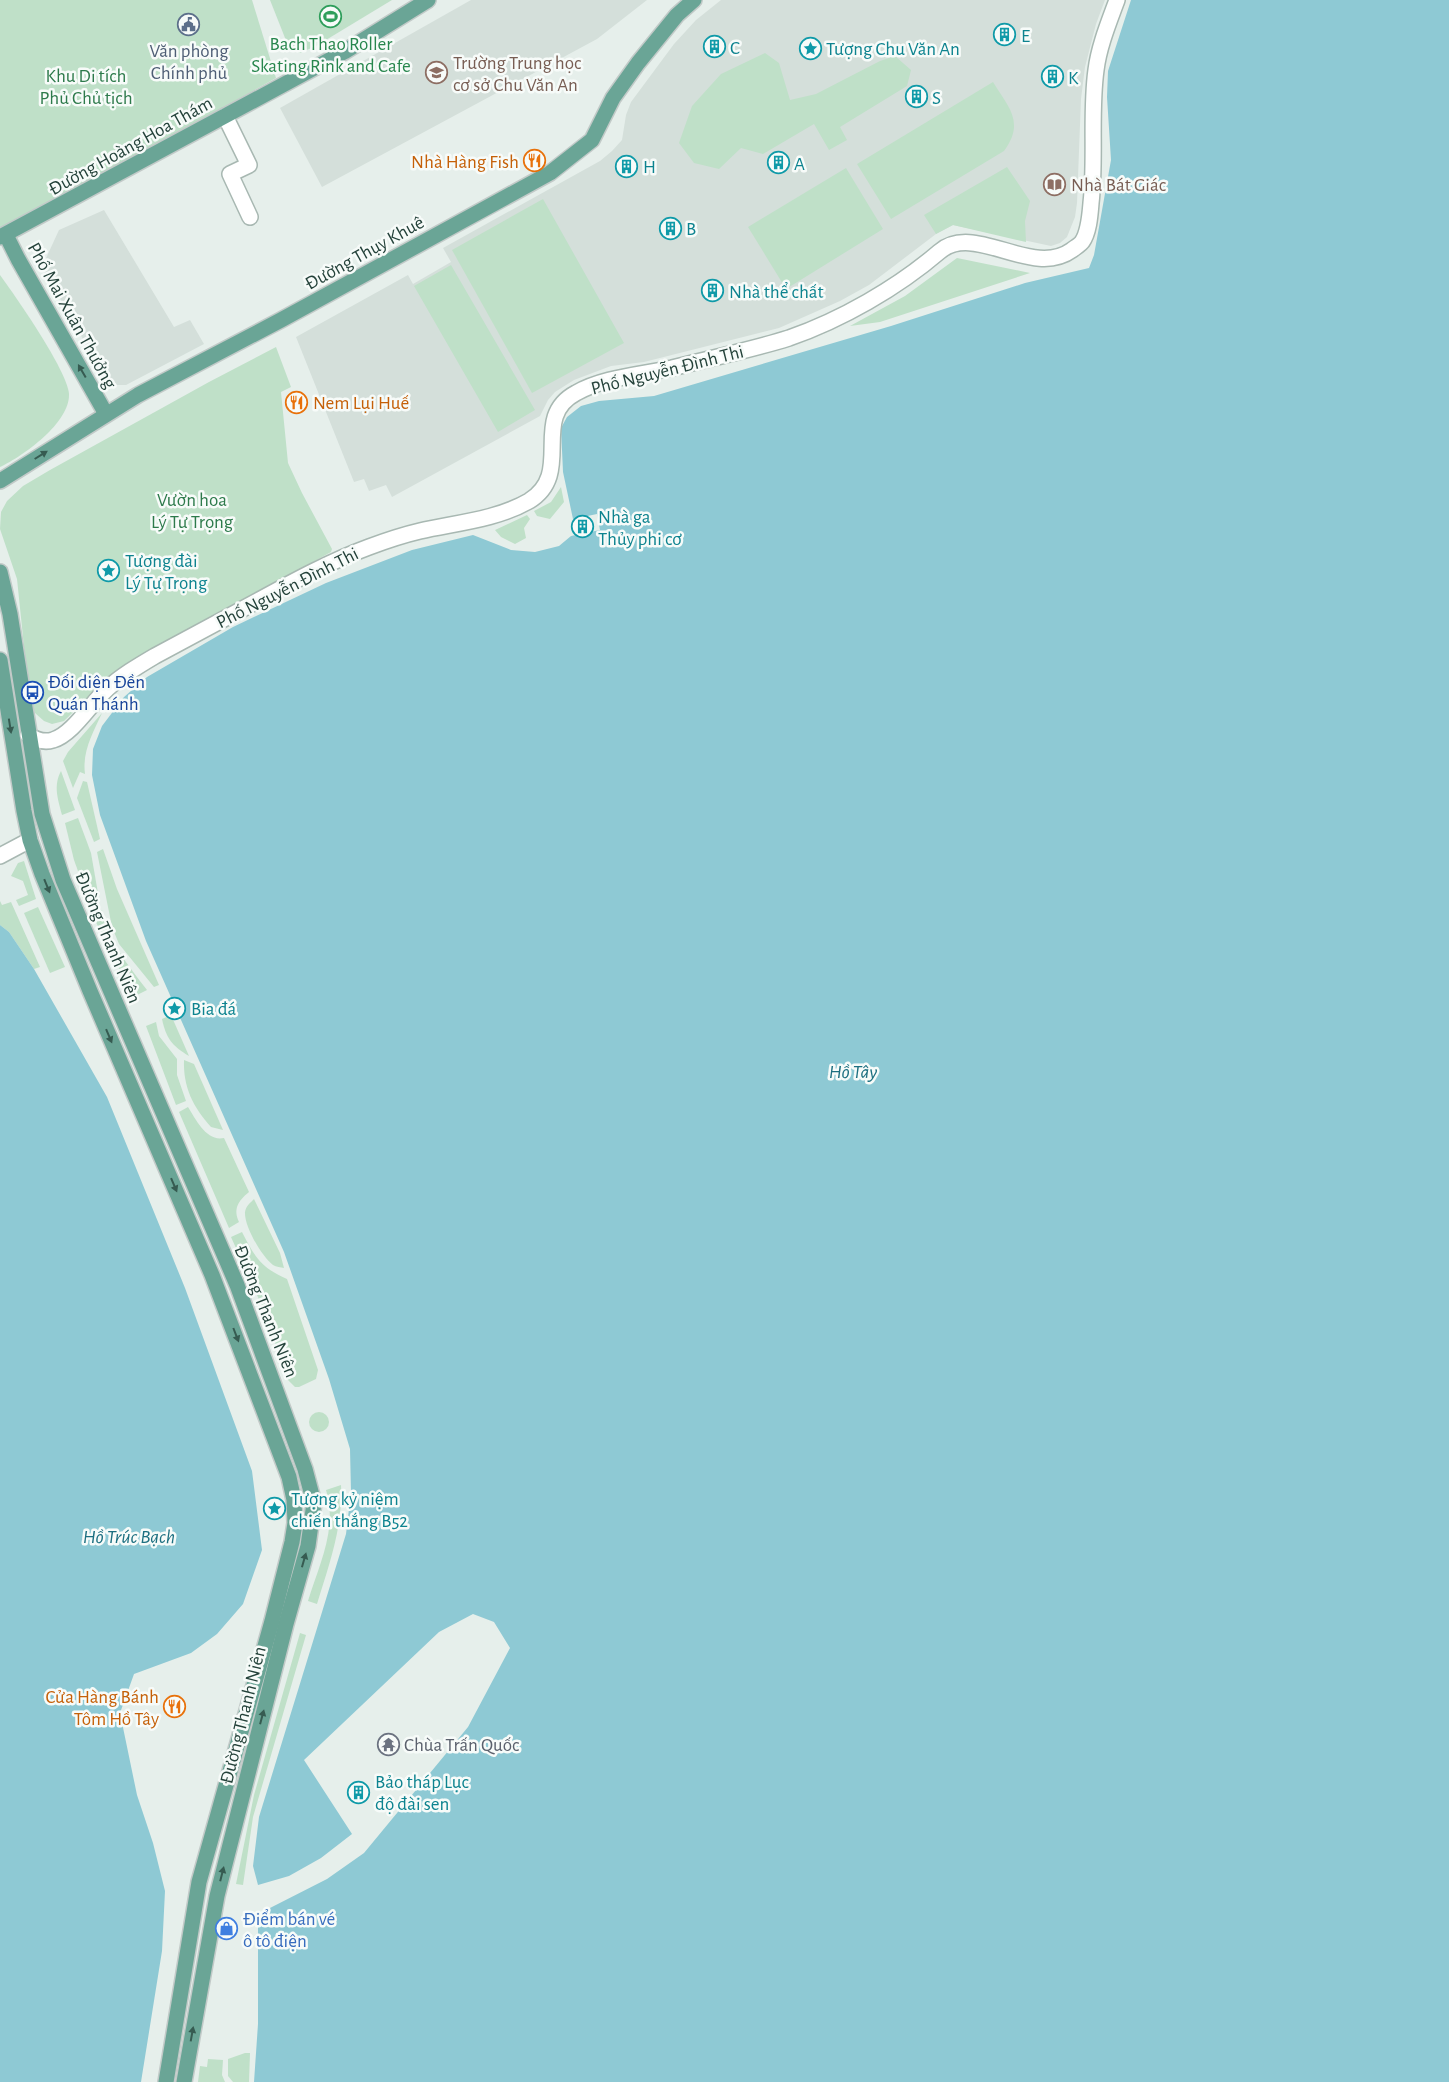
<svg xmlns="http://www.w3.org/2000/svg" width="1449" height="2082" font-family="'Alegreya Sans',sans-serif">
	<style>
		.built { fill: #d4dfda }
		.green { fill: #bfe0c8 }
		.water { fill: #8ec9d4 }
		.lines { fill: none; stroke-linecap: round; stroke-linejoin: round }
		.minor-casing { stroke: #a8b8b2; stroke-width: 18 }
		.major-casing { stroke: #c2cac8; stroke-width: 18 }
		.minor { stroke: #fff; stroke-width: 15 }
		.major { stroke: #6aa596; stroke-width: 15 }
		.oneway { fill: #365b51 }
		.labels { text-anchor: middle; stroke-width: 5; stroke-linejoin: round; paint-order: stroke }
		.culture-label { font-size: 19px; fill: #0d838f; stroke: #f7fbf9; text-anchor: start }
		.leisure-label { font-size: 19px; fill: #27864d; stroke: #f7fbf9 }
		.service-label { font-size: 19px; fill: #4e5e75; stroke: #f7fbf9 }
		.education-label { font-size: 19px; fill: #785e54; stroke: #f7fbf9; text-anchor: start }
		.park-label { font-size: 19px; fill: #2d7a4b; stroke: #f7fbf9 }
		.street-label { font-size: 19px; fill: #24423a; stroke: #f7fbf9 }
		.food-label { font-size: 19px; fill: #c56008; stroke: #f7fbf9; text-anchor: end }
		.transit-label { font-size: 19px; fill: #164399; stroke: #f7fbf9; text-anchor: start }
		.worship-label { font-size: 19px; fill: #5b616d; stroke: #f7fbf9; text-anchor: start }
		.shop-label { font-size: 19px; fill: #366cbe; stroke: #f7fbf9; text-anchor: start }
		.water-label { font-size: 20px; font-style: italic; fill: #1c6f80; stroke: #f7fbf9 }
	</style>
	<rect width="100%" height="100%" fill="#e6efeb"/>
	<!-- built -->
	<g class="built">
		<path d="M471 0H647L597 39 322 187 280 108Z"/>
		<path d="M721 0H1105L1096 24 1085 67 1081 99 1077 203 1075 217 1067 237 1060 243 1051 246 953 225 936 234 869 285 840 301 779 328 644 362 611 366 574 380 555 392 548 400 540 416 392 497 386 485 369 491 364 479 354 482 296 337 408 275 413 284 451 262 443 248 600 161 612 151 622 140 626 115 631 102 674 44 696 20Z"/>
		<path d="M104 210 174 327 190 320 204 344 126 385H109L42 267 59 230Z"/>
	</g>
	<!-- green -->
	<g class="green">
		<path d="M0 0H252L276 78 10 226 0 230Z"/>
		<path d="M270 0H392L316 46 300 53 289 48Z"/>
		<path d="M765 53 779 63 790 100 816 94 880 61 895 56 911 70 907 86 840 127 847 140 829 150 814 124 763 154 741 148 719 169 694 163 679 143 692 106 721 74Z"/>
		<path d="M993 82C1009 108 1025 122 1004 151L891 219 857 164Z"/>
		<path d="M1007 167 1030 201 1025 221 1026 242 953 225 936 234 924 215Z"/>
		<path d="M846 168 883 229 786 289 748 227Z"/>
		<path d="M543 199 624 343 532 393 452 250Z"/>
		<path d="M957 258 1030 273 880 322 850 326 905 296Z"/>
		<path d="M451 265 535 410 498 432 414 286Z"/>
		<path d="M0 275C16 297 67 370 69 394 70 423 23 456 0 467Z"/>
		<path d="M276 347 291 387 281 392 288 463 302 493 332 549 331 552 237 604 104 682 64 721 52 724 44 721 35 713 29 695 17 579 0 529 1 512 7 501 23 486 50 470 209 382Z"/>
		<path d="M561 487 564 502 550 519 537 516 534 511 551 502Z"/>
		<path d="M527 515 530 519 524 528 526 538 515 544 501 537 495 530Z"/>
		<path d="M102 713C93 733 82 751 85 774L80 772 73 788 63 761 68 752Z"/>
		<path d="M61 771 75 810 62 815C58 799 53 786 61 771Z"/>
		<path d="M83 781 87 782 100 839 94 842 77 798Z"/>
		<path d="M78 818 91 853 99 899 90 904 74 860 65 823Z"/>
		<path d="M103 849 117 889 159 985 154 987 119 944 112 927 97 852Z"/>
		<path d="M24 861 36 899 19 906 16 900 28 895 23 881 11 876 18 863Z"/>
		<path d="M0 901 2 905 11 902 40 967 34 969 9 932 0 925Z"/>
		<path d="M38 907 65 967 50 973 24 913Z"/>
		<path d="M102 910C108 941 128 965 147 990L133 997 92 914Z"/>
		<path d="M171 1015 189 1056C172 1046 166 1038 162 1019Z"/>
		<path d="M156 1022 159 1036 177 1059V1075L186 1101 176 1105 146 1026Z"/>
		<path d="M184 1060 194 1064 223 1130 211 1127C193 1107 183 1087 184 1060Z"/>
		<path d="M188 1107C196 1120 207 1142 224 1138L249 1192C238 1201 233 1209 239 1222L229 1228 179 1112Z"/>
		<path d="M254 1199 280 1253 284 1268C281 1267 276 1267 273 1265 262 1257 244 1226 245 1212 246 1206 250 1203 254 1199Z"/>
		<path d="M242 1232C255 1257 260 1267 287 1279L318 1370 316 1379 299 1387H295L288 1380 262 1306 231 1237Z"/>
		<circle cx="319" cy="1422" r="10"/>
		<path d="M341 1485C343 1527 329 1565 317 1604L308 1601C319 1565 338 1528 326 1490Z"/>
		<path d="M300 1633 306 1635 253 1817 243 1885 236 1884 254 1795Z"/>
		<path d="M245 2053H250L249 2082H233L228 2076V2059Z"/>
		<path d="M208 2059 223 2060 222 2075 225 2082H198L200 2066 207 2067Z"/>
	</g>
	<!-- water -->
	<g class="water">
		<path d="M1131 0H1449V2082H254L258 2024V1926L268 1909 327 1879 364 1853 468 1727 510 1648 494 1622 473 1614 439 1632 304 1760 352 1834 321 1858 289 1876 258 1885 253 1866 259 1817 346 1534 351 1492 350 1449 329 1379 284 1252 146 941 100 815 92 775 93 749 102 726 124 697 147 677 233 627 326 583 412 550 473 535 511 550 535 552 559 546 571 536 600 530 597 514 573 519 563 472 561 428 567 417 581 406 599 401 654 396 891 326 1025 283 1089 268 1094 255 1111 160 1107 97 1108 71Z"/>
		<path d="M0 925 9 932 34 969 107 1097 185 1288 252 1471 262 1550 243 1604 217 1634 191 1653 134 1674 120 1713 137 1795 153 1843 165 1891 162 1951 141 2082H0Z"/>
	</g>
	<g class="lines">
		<defs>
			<g id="minor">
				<path d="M225 116 249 165 230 174 250 217"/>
				<path d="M28 735C36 740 44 743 53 740 73 734 91 703 107 689 121 676 138 666 155 656 190 637 225 618 261 599 296 580 331 561 369 547 385 541 403 535 420 531 455 523 496 520 529 501 575 473 529 418 576 393 604 377 641 375 672 368 711 358 751 350 789 338 841 320 897 288 939 252 974 221 1032 279 1072 250 1073 249 1081 244 1082 242 1089 232 1090 215 1091 203 1096 159 1090 113 1096 70 1099 46 1109 22 1117 0"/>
				<path d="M0 856 30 840"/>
			</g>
			<g id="major">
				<path d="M6 235 18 259 106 414"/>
				<path d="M0 237 344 52 428 0"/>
				<path d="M0 481 138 395 281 320 550 173 592 140 613 98 638 63 677 15 694 0"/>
				<path d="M0 572 10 614 42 814 63 880 237 1285 305 1469 314 1503 308 1546 286 1624 217 1896 184 2082"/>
				<path d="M0 660 24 811 30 840 42 874 90 991 212 1275 289 1477 294 1500 295 1523 292 1542 272 1621 199 1882 166 2082"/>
			</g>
		</defs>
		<!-- minor casing -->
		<use href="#minor" class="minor-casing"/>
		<!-- major casing -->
		<use href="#major" class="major-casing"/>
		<!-- minor -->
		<use href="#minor" class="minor"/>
		<!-- major -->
		<use href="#major" class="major"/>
	</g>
	<!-- one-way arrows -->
	<defs><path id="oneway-solid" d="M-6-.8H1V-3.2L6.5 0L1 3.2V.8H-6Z" transform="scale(1.25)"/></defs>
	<g class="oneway">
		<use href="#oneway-solid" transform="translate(82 371) rotate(-120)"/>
		<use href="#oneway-solid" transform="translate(41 455) rotate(-32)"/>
		<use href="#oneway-solid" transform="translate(10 726) rotate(81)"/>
		<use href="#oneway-solid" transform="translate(47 886) rotate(68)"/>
		<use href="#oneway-solid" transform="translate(109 1036) rotate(67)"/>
		<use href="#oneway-solid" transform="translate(174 1185) rotate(67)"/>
		<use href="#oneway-solid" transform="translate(236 1335) rotate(69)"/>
		<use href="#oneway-solid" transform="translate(304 1560) rotate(-74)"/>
		<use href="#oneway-solid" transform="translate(262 1717) rotate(-75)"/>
		<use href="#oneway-solid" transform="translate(222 1874) rotate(-76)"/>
		<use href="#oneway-solid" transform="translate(192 2034) rotate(-80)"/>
	</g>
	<!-- icons -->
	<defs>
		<symbol id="stadium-ring" viewBox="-11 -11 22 22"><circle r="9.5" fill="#f7fbf9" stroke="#2e9e5b" stroke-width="1.5"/><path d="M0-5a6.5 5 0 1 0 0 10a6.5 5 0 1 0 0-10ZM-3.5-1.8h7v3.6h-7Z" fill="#2e9e5b"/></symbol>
		<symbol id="civic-ring" viewBox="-11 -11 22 22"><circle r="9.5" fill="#f7fbf9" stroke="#5c6f8a" stroke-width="1.5"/><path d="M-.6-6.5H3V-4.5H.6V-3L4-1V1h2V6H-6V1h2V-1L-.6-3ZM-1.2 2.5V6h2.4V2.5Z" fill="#5c6f8a"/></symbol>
		<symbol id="building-ring" viewBox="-11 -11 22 22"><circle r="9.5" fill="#f7fbf9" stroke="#0f9aa8" stroke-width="1.5"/><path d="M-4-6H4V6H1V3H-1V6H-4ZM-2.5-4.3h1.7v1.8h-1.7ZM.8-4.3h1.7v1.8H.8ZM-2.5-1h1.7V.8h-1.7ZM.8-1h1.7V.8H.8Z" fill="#0f9aa8"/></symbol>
		<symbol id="sight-ring" viewBox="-11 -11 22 22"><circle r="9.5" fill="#f7fbf9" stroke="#0f9aa8" stroke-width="1.5"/><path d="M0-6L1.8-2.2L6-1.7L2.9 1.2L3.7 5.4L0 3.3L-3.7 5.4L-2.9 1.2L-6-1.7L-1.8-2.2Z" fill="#0f9aa8"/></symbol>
		<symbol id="school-ring" viewBox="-11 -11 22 22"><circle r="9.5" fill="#f7fbf9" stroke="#8d6e63" stroke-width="1.5"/><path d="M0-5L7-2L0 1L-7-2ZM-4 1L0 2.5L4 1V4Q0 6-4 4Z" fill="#8d6e63"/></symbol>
		<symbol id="restaurant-ring" viewBox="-11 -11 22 22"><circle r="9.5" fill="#f7fbf9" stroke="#e8710a" stroke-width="1.5"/><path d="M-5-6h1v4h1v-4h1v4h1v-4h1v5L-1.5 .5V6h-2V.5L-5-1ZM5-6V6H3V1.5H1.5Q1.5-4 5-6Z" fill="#e8710a"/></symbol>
		<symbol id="library-ring" viewBox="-11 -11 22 22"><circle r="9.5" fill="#f7fbf9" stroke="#8d6e63" stroke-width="1.5"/><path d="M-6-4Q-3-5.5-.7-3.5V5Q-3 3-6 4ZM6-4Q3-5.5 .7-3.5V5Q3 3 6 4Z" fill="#8d6e63"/></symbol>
		<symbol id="bus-ring" viewBox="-11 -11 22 22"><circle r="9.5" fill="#f7fbf9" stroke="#1a4fb4" stroke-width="1.5"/><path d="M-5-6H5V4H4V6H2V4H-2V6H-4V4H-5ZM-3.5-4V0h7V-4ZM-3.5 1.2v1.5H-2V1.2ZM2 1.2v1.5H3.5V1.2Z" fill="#1a4fb4"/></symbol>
		<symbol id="temple-ring" viewBox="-11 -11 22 22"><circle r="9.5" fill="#f7fbf9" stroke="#6b7280" stroke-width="1.5"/><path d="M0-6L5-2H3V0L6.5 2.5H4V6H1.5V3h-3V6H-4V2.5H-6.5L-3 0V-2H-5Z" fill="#6b7280"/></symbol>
		<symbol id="shop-ring" viewBox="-11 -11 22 22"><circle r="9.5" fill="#f7fbf9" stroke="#3f7fe0" stroke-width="1.5"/><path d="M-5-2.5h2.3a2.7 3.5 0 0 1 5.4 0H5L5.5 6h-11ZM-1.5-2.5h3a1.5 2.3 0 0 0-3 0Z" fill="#3f7fe0"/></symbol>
	</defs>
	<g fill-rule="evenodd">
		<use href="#stadium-ring" x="318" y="4" width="25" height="25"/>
		<use href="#civic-ring" x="176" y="12" width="25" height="25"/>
		<use href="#building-ring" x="992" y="22" width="25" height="25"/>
		<use href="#building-ring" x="702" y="34" width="25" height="25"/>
		<use href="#sight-ring" x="798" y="36" width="25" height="25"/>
		<use href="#school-ring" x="424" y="60" width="25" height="25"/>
		<use href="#building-ring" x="1040" y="64" width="25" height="25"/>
		<use href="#building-ring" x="904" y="84" width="25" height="25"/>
		<use href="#restaurant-ring" x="522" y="148" width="25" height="25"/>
		<use href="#building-ring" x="766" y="150" width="25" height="25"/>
		<use href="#building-ring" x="614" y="154" width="25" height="25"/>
		<use href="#library-ring" x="1042" y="172" width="25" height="25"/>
		<use href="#building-ring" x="658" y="216" width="25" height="25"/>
		<use href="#building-ring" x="700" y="278" width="25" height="25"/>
		<use href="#restaurant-ring" x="284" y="390" width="25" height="25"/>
		<use href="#building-ring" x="570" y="514" width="25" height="25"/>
		<use href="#sight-ring" x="96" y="558" width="25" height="25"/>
		<use href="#bus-ring" x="20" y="680" width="25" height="25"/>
		<use href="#sight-ring" x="162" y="996" width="25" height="25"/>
		<use href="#sight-ring" x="262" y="1496" width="25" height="25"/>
		<use href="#restaurant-ring" x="162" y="1694" width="25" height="25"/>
		<use href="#temple-ring" x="376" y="1732" width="25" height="25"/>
		<use href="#building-ring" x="346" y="1780" width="25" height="25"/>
		<use href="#shop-ring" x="214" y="1916" width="25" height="25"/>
	</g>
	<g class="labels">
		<!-- culture labels -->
		<g class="culture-label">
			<text x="1021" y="42">E</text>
			<text x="730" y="54">C</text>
			<text x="826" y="55">Tượng Chu Văn An</text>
			<text x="1068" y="84">K</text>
			<text x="932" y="104">S</text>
			<text x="794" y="170">A</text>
			<text x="643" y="173">H</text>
			<text x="686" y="235">B</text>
			<text x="729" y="298">Nhà thể chất</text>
			<text x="598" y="523">Nhà ga<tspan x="598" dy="22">Thủy phi cơ</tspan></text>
			<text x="125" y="567">Tượng đài<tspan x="125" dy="22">Lý Tự Trọng</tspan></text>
			<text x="191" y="1015">Bia đá</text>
			<text x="291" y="1505">Tượng kỷ niệm<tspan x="291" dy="22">chiến thắng B52</tspan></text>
			<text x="375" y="1788">Bảo tháp Lục<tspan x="375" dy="22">độ đài sen</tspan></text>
		</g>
		<!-- leisure labels -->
		<g class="leisure-label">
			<text x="331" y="50">Bach Thao Roller<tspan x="331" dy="22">Skating Rink and Cafe</tspan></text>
		</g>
		<!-- service labels -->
		<g class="service-label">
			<text x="189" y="57">Văn phòng<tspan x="189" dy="22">Chính phủ</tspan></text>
		</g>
		<!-- education labels -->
		<g class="education-label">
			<text x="453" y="69">Trường Trung học<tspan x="453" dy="22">cơ sở Chu Văn An</tspan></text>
			<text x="1071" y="191">Nhà Bát Giác</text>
		</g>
		<!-- park labels -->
		<g class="park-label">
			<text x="86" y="82">Khu Di tích<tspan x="86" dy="22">Phủ Chủ tịch</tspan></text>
			<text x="192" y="506">Vườn hoa<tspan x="192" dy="22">Lý Tự Trọng</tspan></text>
		</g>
		<!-- street labels -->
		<g class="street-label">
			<text transform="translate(130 145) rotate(-29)" y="7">Đường Hoàng Hoa Thám</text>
			<text transform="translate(364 252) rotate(-29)" y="7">Đường Thụy Khuê</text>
			<text transform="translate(73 315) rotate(61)" y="7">Phố Mai Xuân Thưởng</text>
			<text transform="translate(667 369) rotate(-14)" y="7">Phố Nguyễn Đình Thi</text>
			<text transform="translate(287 587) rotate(-27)" y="7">Phố Nguyễn Đình Thi</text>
			<text transform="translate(109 937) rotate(67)" y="7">Đường Thanh Niên</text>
			<text transform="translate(267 1311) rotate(68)" y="7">Đường Thanh Niên</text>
			<text transform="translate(242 1715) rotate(-76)" y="7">Đường Thanh Niên</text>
		</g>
		<!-- food labels -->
		<g class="food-label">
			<text x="519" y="168">Nhà Hàng Fish</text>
			<text x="313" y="409" text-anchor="start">Nem Lụi Huế</text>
			<text x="159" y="1703">Cửa Hàng Bánh<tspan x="159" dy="22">Tôm Hồ Tây</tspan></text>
		</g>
		<!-- transit labels -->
		<g class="transit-label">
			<text x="48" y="688">Đối diện Đền<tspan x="48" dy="22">Quán Thánh</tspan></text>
		</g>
		<!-- worship labels -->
		<g class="worship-label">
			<text x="404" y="1751">Chùa Trấn Quốc</text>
		</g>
		<!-- shop labels -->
		<g class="shop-label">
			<text x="243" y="1925">Điểm bán vé<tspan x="243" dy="22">ô tô điện</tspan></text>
		</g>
		<!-- water labels -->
		<g class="water-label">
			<text x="853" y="1078">Hồ Tây</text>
			<text x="129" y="1543">Hồ Trúc Bạch</text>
		</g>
	</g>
</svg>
